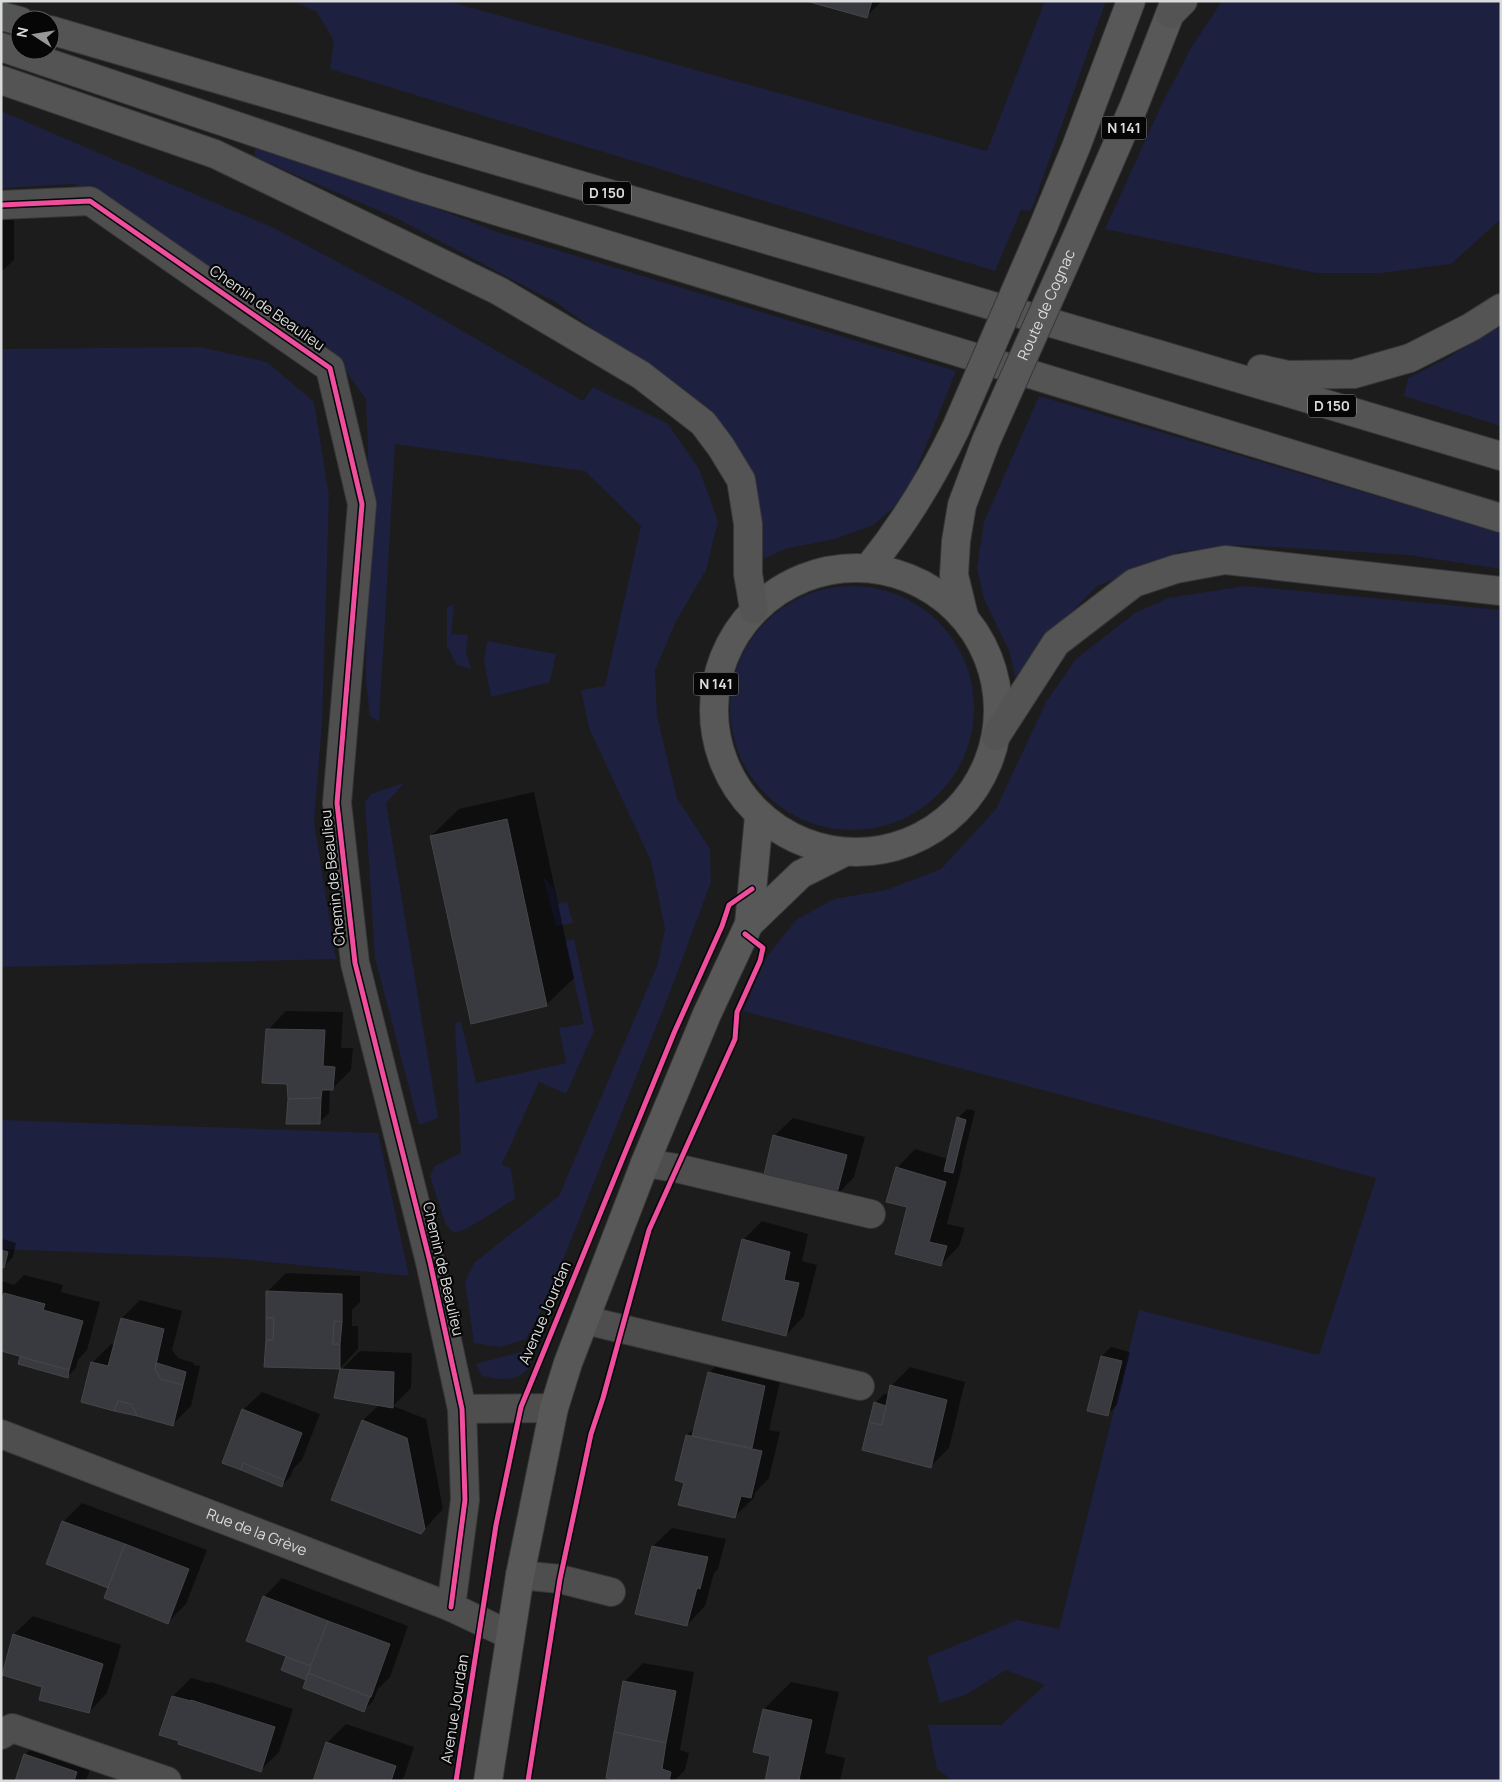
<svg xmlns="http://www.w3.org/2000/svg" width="1502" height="1782" font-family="Manrope,sans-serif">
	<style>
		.green { fill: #1e203f }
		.shadow { fill: #0007 }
		.building { fill: #383a40; stroke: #464647 }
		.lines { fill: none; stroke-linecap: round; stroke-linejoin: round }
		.minor-casing { stroke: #373738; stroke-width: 30 }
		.major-casing { stroke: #373738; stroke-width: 30 }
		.highway-casing { stroke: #373738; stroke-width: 30 }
		.minor { stroke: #4e4e4e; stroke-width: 28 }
		.major { stroke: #585858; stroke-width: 28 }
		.highway { stroke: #545455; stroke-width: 28 }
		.major-bridge-casing { stroke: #373738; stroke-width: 30; stroke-linecap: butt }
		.major-bridge { stroke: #585858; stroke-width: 28 }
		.cycleway-casing { stroke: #060607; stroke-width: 8 }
		.cycleway { stroke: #ef4d9e; stroke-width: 5 }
		.labels { text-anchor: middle; stroke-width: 4.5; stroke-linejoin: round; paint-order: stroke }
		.shield { fill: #060607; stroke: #9a9b9c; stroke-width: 1 }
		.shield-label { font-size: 14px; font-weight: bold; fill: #dadbdc }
		.street-label { font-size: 15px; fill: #dadbdc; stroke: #060607 }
	</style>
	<rect width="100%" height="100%" fill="#1c1c1d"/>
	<!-- green -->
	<g class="green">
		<path d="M293 1H408V3L412 1H447L987 151 1045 1H1106L1031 211 1021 210 995 271 330 69 334 41 317 12Z"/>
		<path d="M1222 1H1496L1501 9V219L1451 264 1380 273H1316L1105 229 1161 106 1191 48Z"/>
		<path d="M1 111 276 229 416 304 583 401 593 387 668 424 699 469 718 521 706 570 676 621 655 670 657 716 677 798 710 849 711 882 670 992 547 1300 526 1339 500 1347 474 1343 465 1282 474 1263 559 1196 657 966 665 929 651 861 589 728 581 690 605 686 641 526 585 471 395 444 379 722 370 716 366 681 368 451 366 399 336 358 74 184 1 188Z"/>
		<path d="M256 145 367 181 497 232 956 371 905 498 873 525 835 539 788 548 760 560 745 463 681 392 557 303 396 218 254 157Z"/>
		<path d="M1501 324V426L1404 396 1408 378 1449 357Z"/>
		<path d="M200 347 267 362 314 402 329 496 322 723 314 822 336 959 1 967V349Z"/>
		<path d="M1039 396 1501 533V569L1409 555 1238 545 1179 552 1096 587 1046 638 1015 678 1010 653 984 599 977 568 984 522Z"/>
		<path d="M1245 586 1501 610V1781H953L937 1769 928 1725H1001L1045 1685 1006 1670 965 1695 940 1703 927 1657 1017 1620 1059 1629 1139 1310 1319 1355 1376 1178 743 1011 766 958 796 920 834 899 886 890 941 869 996 809 1046 702 1076 659 1135 613 1168 598Z"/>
		<circle cx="852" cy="708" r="122"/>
		<path d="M454 605 451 634 468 635 466 652 471 669 457 665 447 646V607Z"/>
		<path d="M487 641 556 654 550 682 491 697 484 660Z"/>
		<path d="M404 783 386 803 438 1118 419 1125 375 958 365 802 371 794Z"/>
		<path d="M543 876 554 889 558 904 567 902 573 923 556 926Z"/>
		<path d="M574 939 594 1031 566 1094 539 1082 502 1164 511 1169 515 1199 468 1228 454 1233 446 1225 430 1176 435 1166 461 1153 455 1023 461 1022 476 1083 566 1063 559 1028 584 1024 565 941Z"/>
		<path d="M1 1120 378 1133 409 1276 229 1258 1 1249Z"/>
		<path d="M535 1348C533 1355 531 1366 527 1370 514 1383 497 1379 482 1376L476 1364Z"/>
	</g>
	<!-- shadow -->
	<g class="shadow">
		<path d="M811 1H882L867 16Z"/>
		<path d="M1 220H14V260L1 272Z"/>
		<path d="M534 792 574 978 546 1005 431 836 459 809Z"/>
		<path d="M286 1011 343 1012 341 1048H353L351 1070 333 1088H330L329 1113 320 1122 289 1099 288 1082 268 1030Z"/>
		<path d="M967 1109 975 1111 962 1163H963L947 1224 965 1228 959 1246 941 1265 908 1206 897 1168 915 1149 948 1159 958 1118Z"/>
		<path d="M793 1118 865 1137 854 1177 836 1196 774 1136Z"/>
		<path d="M762 1221 808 1234 802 1261 817 1265 804 1316 786 1335 743 1240Z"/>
		<path d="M3 1239 16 1243 13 1257 4 1266H1V1242Z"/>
		<path d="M286 1273 360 1276V1302L352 1310V1326H358V1349L340 1368 268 1291Z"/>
		<path d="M24 1275 63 1285 61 1292 100 1302 87 1350 78 1360 76 1368 67 1377 21 1358 23 1356 1 1350V1281L14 1285Z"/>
		<path d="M140 1300 182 1311 172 1350 178 1358 194 1363V1365L200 1366 191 1406 173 1424 83 1402 93 1362 111 1344 115 1345 122 1318Z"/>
		<path d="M1111 1347 1130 1352 1117 1405 1108 1414 1102 1356Z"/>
		<path d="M360 1351 412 1353 411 1388 393 1406 426 1419 443 1509 421 1533 332 1499 363 1420 379 1405 342 1369Z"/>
		<path d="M727 1354 783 1368 769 1430 780 1432 769 1478 755 1493 754 1498 735 1516 687 1435 696 1427 709 1373Z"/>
		<path d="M910 1367 965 1382 949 1448 931 1466 875 1403 884 1394 889 1395 891 1386Z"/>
		<path d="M262 1392 320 1414 302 1460 293 1469 291 1476 282 1485 243 1410Z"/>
		<path d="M82 1503 207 1550 186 1604 167 1623 110 1587 63 1522Z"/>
		<path d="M672 1528 726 1539 718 1569 714 1573 705 1606 687 1625 653 1546Z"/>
		<path d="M282 1578 408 1626 390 1677 378 1689 373 1701 364 1710 307 1679 287 1658 289 1656 264 1597Z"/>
		<path d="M33 1616 121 1645 107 1693 89 1712 44 1686 3 1674 14 1634Z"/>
		<path d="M643 1663 694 1672 680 1750 689 1753 685 1770 674 1781H627L624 1682Z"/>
		<path d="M191 1678 209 1683 211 1682 293 1709 279 1752 261 1770 161 1734 173 1696Z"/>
		<path d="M791 1682 839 1692 825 1753 845 1758 840 1781H766L772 1755 764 1709Z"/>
		<path d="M346 1724 414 1747 404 1777 400 1781H314L328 1742Z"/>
		<path d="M43 1736 95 1754 86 1781H13L18 1775 25 1755Z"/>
	</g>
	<!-- building -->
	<g class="building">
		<path d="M806 1H872L867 18Z"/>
		<path d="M507 819 547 1006 471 1024 430 836Z"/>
		<path d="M266 1029 325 1030 323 1066 335 1067 333 1090H322L321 1098 288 1099 287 1084 262 1083Z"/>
		<path d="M321 1098 320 1124H286L288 1099Z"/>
		<path d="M957 1117 966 1120 953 1173 944 1171Z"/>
		<path d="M773 1135 847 1155 836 1197 763 1179Z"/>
		<path d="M896 1167 946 1182 929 1242 947 1246 941 1266 895 1254 907 1207 886 1202Z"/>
		<path d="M742 1239 790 1252 784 1280 799 1283 786 1336 722 1320Z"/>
		<path d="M1 1250 8 1252 4 1268 1 1267Z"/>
		<path d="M266 1291 342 1294V1322L334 1321 333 1344H340V1369L264 1367 266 1340H273L274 1318H266Z"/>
		<path d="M4 1293 45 1304 43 1310 83 1321 69 1370 1 1351V1302Z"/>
		<path d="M121 1318 164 1329 155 1369 161 1379 183 1385 173 1426 137 1416 131 1404 118 1401 114 1411 81 1402 91 1362 108 1366Z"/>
		<path d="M266 1318H274L273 1340H266Z"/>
		<path d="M334 1321 342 1322 340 1344H333Z"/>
		<path d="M1101 1356 1122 1361 1108 1416 1087 1411Z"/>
		<path d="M20 1357 69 1370 68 1378 18 1364Z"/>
		<path d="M157 1363 186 1372 183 1385 161 1379 155 1369Z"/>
		<path d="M340 1369 394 1372 393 1408 334 1398Z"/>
		<path d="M708 1372 765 1386 752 1448 692 1436Z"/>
		<path d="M890 1385 947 1400 931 1468 862 1450 869 1422 882 1425Z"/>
		<path d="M118 1401 131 1404 137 1416 114 1411Z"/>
		<path d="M874 1402 886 1406 882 1425 869 1422Z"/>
		<path d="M242 1409 302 1433 284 1480 243 1463 241 1470 222 1463Z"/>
		<path d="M362 1420 407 1438 425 1529 421 1534 331 1500Z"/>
		<path d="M686 1435 762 1451 751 1498 741 1496 735 1518 678 1505 684 1483 675 1480Z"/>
		<path d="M243 1463 284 1480 282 1487 241 1470Z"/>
		<path d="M62 1521 125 1544 108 1588 46 1564Z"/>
		<path d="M125 1544 189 1569 168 1624 104 1598Z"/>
		<path d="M652 1546 708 1557 700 1589 697 1588 687 1626 635 1614Z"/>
		<path d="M263 1596 328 1621 311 1666 246 1641Z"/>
		<path d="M328 1621 390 1644 371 1697 308 1673Z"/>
		<path d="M13 1634 103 1664 89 1713 39 1700 42 1687 2 1675Z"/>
		<path d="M286 1657 311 1666 306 1680 281 1670Z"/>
		<path d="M308 1673 370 1697 364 1712 303 1688Z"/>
		<path d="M623 1681 676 1691 666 1743 614 1732Z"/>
		<path d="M172 1696 191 1701V1700L275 1727 261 1772 178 1744 179 1741 159 1735Z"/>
		<path d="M763 1709 812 1720 799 1780 801 1781H765L770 1756 753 1752Z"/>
		<path d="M614 1732 666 1743 662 1769 671 1772 669 1781H621L606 1778Z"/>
		<path d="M326 1742 396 1766 391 1781H313Z"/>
		<path d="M24 1754 77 1772 74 1781H15Z"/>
	</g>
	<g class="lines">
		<defs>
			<g id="minor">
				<path d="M1 205 90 201 330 368 362 504 337 803 355 963 430 1262 462 1409 465 1500 451 1607"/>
				<path d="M645 1163 676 1168 871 1214"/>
				<path d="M585 1320 860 1386"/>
				<path d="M462 1409 554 1408"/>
				<path id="s1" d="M1 1434 451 1607 510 1635"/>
				<path d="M520 1575 560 1579 611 1592"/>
				<path d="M1 1735 12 1728 167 1781"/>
			</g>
			<g id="major">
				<path d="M1043 227 1076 147 1131 1"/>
				<path d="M1075 241 1134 106 1175 1"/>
				<path d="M869 567C904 524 932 478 956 428"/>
				<circle cx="856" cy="710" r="142"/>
				<path d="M964 616 954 575 956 541 962 505 986 441"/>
				<path d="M749 924 801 874 845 852"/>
				<path d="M488 1781 520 1575 554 1408 568 1363 645 1163 707 1014 749 924 759 816"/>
			</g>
			<g id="highway">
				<path d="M1170 14 1183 1"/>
				<path d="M1 16 20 21"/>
				<path d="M50 30 1164 356 1501 456"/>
				<path d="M1 47 415 186 1501 518"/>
				<path d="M1 80 215 154 499 291 641 375 703 423 721 447 741 480 748 524V574L754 609"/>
				<path d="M1261 369 1288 375 1354 374 1410 358 1471 327 1501 308"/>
				<path d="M996 736 1056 643 1134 583 1176 569 1225 560 1501 591"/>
			</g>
		</defs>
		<!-- minor casing -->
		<use href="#minor" class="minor-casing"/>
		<!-- major casing -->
		<use href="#major" class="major-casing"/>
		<!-- highway casing -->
		<use href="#highway" class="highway-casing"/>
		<!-- minor -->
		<use href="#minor" class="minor"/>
		<!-- major -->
		<use href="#major" class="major"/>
		<!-- highway -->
		<use href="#highway" class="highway"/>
		<defs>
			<g id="major-bridge">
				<path d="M956 428 1043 227"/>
				<path id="s2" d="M986 441 1075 241"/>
			</g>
		</defs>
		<!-- major-bridge casing -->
		<use href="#major-bridge" class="major-bridge-casing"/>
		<!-- major-bridge -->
		<use href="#major-bridge" class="major-bridge"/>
		<defs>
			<g id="cycleway">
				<path d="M1 205 90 201 330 368 362 504 337 803 355 963 430 1262 462 1409 465 1500 451 1607"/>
				<path d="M456 1781 496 1525 521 1407 674 1033 722 926 729 905 752 889"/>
				<path d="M528 1781 560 1579 591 1434 603 1398 649 1230 735 1039 737 1012 760 961 763 948 745 934"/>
			</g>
		</defs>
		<!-- cycleway casing -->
		<use href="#cycleway" class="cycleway-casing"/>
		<!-- cycleway -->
		<use href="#cycleway" class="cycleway"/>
	</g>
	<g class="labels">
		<!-- shield labels -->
		<g class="shield">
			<rect x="1101.5" y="116.5" width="45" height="23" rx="4"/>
			<rect x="583" y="181.5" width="48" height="23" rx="4"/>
			<rect x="1308" y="394.5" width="48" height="23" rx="4"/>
			<rect x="693.5" y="672.5" width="45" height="23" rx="4"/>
		</g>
		<g class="shield-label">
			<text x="1124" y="133">N 141</text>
			<text x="607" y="198">D 150</text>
			<text x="1332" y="411">D 150</text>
			<text x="716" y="689">N 141</text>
		</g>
		<!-- street labels -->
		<g class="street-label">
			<text dy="5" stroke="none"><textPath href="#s2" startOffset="149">Route de Cognac</textPath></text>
			<text transform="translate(267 308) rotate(35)" y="5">Chemin de Beaulieu</text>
			<text transform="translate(333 878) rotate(-96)" y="5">Chemin de Beaulieu</text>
			<text transform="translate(443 1269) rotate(77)" y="5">Chemin de Beaulieu</text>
			<text transform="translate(545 1313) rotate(-67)" y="5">Avenue Jourdan</text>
			<text dy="5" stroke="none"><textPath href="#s1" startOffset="274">Rue de la Grève</textPath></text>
			<text transform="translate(455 1709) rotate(-81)" y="5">Avenue Jourdan</text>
		</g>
	</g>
	<!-- border -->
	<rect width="1502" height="1782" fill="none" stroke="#dadbdc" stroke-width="5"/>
	<!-- north arrow -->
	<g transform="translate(35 35) rotate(282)"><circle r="24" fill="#060607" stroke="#5b5b5c"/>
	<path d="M0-4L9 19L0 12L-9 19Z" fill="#989899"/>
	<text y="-8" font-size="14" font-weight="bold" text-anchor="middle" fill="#dadbdc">N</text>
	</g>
</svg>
